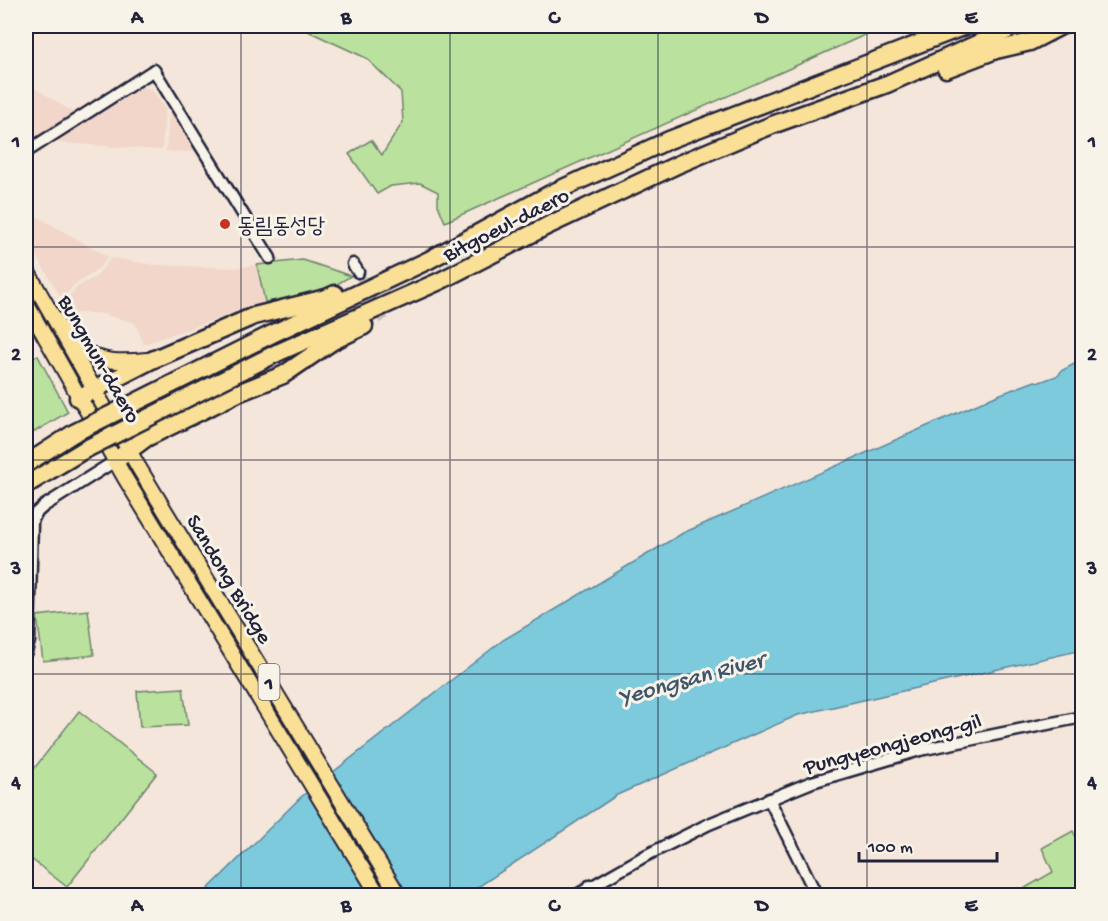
<svg xmlns="http://www.w3.org/2000/svg" width="1108" height="921" font-family="'Gochi Hand','Poor Story',sans-serif">
	<style>
		.built { fill: #f1d6c9 }
		.green { fill: #bae29e; stroke: #6e826c; stroke-width: 1.5 }
		.water { fill: #7ecadd; stroke: #59879c; stroke-width: 1.5 }
		.lines { fill: none; stroke-linecap: round; stroke-linejoin: round }
		.minor-tunnel { stroke: #cabfba; stroke-width: 10; stroke-dasharray: 10 5; stroke-linecap: butt }
		.minor-casing { stroke: #22223b; stroke-width: 15 }
		.major-casing { stroke: #22223b; stroke-width: 18 }
		.highway-casing { stroke: #22223b; stroke-width: 21 }
		.minor { stroke: #f7f3e8; stroke-width: 10 }
		.major { stroke: #fadf96; stroke-width: 14 }
		.highway { stroke: #fadf96; stroke-width: 16 }
		.highway-bridge-casing { stroke: #22223b; stroke-width: 21; stroke-linecap: butt }
		.highway-bridge { stroke: #fadf96; stroke-width: 16 }
		.grid { fill: none; stroke: #22223b; stroke-width: 1.5; stroke-opacity: 0.55 }
		.poi-dot { fill: #c8321e; stroke: #f7f3e8; stroke-width: 2 }
		.labels { text-anchor: middle; stroke-width: 6; stroke-linejoin: round; paint-order: stroke }
		.shield { fill: #f7f3e8; stroke: #62616f; stroke-width: 1.5 }
		.shield-label { font-size: 21px; font-weight: bold; fill: #22223b }
		.street-label { font-size: 22px; fill: #22223b; stroke: #f7f3e8 }
		.poi-label { font-size: 22px; fill: #22223b; stroke: #f7f3e8; text-anchor: start }
		.water-label { font-size: 24px; font-style: italic; fill: #3e546c; stroke: #f7f3e8 }
		.neatline { fill: none; stroke: #22223b; stroke-width: 2 }
		.grid-label { font-size: 20px; text-anchor: middle; font-weight: bold; fill: #22223b }
	</style>
	<rect width="100%" height="100%" fill="#f4e6da"/>
	<filter id="ink" filterUnits="userSpaceOnUse"><feTurbulence type="fractalNoise" baseFrequency=".0167" numOctaves="2"/><feDisplacementMap in="SourceGraphic" scale="12" xChannelSelector="R" yChannelSelector="G"/><feConvolveMatrix kernelMatrix="1 2 1 2 8 2 1 2 1" color-interpolation-filters="sRGB"/></filter>
	<g filter="url(#ink)">
		<!-- built -->
		<g class="built">
			<path d="M26 83 78 115 26 146Z"/>
			<path d="M143 87 152 90 165 109 162 150 62 143 58 141V138Z"/>
			<path d="M171 106 199 152 166 151 170 107Z"/>
			<path d="M26 210 108 257 99 268 75 284 62 299 26 238Z"/>
			<path d="M111 258 155 265 234 268 257 265 265 302 144 344 135 323 99 313H78L69 317 65 309 63 304 77 287 96 277Z"/>
		</g>
		<!-- green -->
		<g class="green">
			<path d="M297 26H885L445 222 438 205V192L420 183 391 186 377 194 349 154 371 140 382 155 403 122 401 92 366 58Z"/>
			<path d="M303 260 351 276 322 293 265 302 257 265Z"/>
			<path d="M26 356H38L68 412 26 437Z"/>
			<path d="M88 610 94 655 43 661 37 616Z"/>
			<path d="M183 688 188 725 140 727 137 691Z"/>
			<path d="M79 711 157 773 67 887 26 855V779Z"/>
			<path d="M1073 831 1082 849V895H1013L1053 872 1042 848Z"/>
		</g>
		<!-- water -->
		<path class="water" d="M1078 362H1082V650L798 715 617 795 466 895 201 896 301 797 503 640 683 533 998 395 1035 381 1040 382 1059 375 1061 371Z"/>
		<g class="lines">
			<!-- minor-tunnel -->
			<path class="minor-tunnel" d="M358 272 385 323"/>
			<defs>
				<g id="minor">
					<path d="M26 152 154 70 270 258"/>
					<path d="M353 264 358 272"/>
					<path d="M26 652 29 641 32 522 36 513 44 506 115 461"/>
					<path d="M769 799 817 896"/>
					<path d="M589 886 601 896"/>
					<path d="M575 896 645 856 709 824 812 782 920 750 1082 717"/>
				</g>
				<g id="major">
					<path d="M26 269 139 468 399 896"/>
					<path d="M26 303 125 478 379 896"/>
					<path d="M70 340C97 363 113 363 147 360"/>
				</g>
				<g id="highway">
					<path d="M946 69 996 50 1030 42 1061 26"/>
					<path d="M270 335 429 260 552 193 669 140 965 26"/>
					<path d="M277 353 440 281 547 226 679 164 772 125 887 84 1017 26"/>
					<path d="M78 398 152 360 254 316 326 298 335 294"/>
					<path d="M115 461 146 438 238 393 283 375 333 341 364 326"/>
					<path d="M26 464 74 433"/>
					<path d="M26 485 84 450"/>
				</g>
			</defs>
			<!-- minor casing -->
			<use href="#minor" class="minor-casing"/>
			<!-- major casing -->
			<use href="#major" class="major-casing"/>
			<!-- highway casing -->
			<use href="#highway" class="highway-casing"/>
			<!-- minor -->
			<use href="#minor" class="minor"/>
			<!-- major -->
			<use href="#major" class="major"/>
			<!-- highway -->
			<use href="#highway" class="highway"/>
			<defs>
				<g id="highway-bridge">
					<path d="M74 433 270 335"/>
					<path d="M84 450 277 353"/>
				</g>
			</defs>
			<!-- highway-bridge casing -->
			<use href="#highway-bridge" class="highway-bridge-casing"/>
			<!-- highway-bridge -->
			<use href="#highway-bridge" class="highway-bridge"/>
		</g>
	</g>
	<!-- grid -->
	<path class="grid" d="M241 26V896M450 26V896M658 26V896M867 26V896M26 247H1082M26 460H1082M26 674H1082"/>
	<!-- markers -->
	<circle class="poi-dot" cx="225" cy="224" r="6"/>
	<g class="labels">
		<!-- shield labels -->
		<rect class="shield" x="258.5" y="664" width="21" height="36" rx="4.5"/>
		<g class="shield-label">
			<text x="269" y="689">1</text>
		</g>
		<!-- street labels -->
		<g class="street-label">
			<text transform="translate(505 223) rotate(-27)" y="8">Bitgoeul-daero</text>
			<text transform="translate(101 358) rotate(60)" y="8">Bungmun-daero</text>
			<text transform="translate(231 578) rotate(59)" y="8">Sandong Bridge</text>
			<text transform="translate(892 742) rotate(-15)" y="8">Pungyeongjeong-gil</text>
		</g>
		<!-- poi labels -->
		<g class="poi-label">
			<text x="237" y="232">동림동성당</text>
		</g>
		<!-- water labels -->
		<g class="water-label">
			<text transform="translate(691 677) rotate(-15)" y="8">Yeongsan River</text>
		</g>
	</g>
	<!-- margin -->
	<rect width="1108" height="921" fill="none" stroke="#f7f3e8" stroke-width="66"/>
	<!-- scale -->
	<path d="M859 852v9h138v-9" fill="none" stroke="#22223b" stroke-width="3"/>
	<text x="868" y="852" font-size="18" fill="#22223b" stroke="#f7f3e8" stroke-width="4.5" paint-order="stroke">100 m</text>
	<rect x="33" y="33" width="1042" height="855" class="neatline"/>
	<g class="grid-label">
		<text x="137" y="23">A</text>
		<text x="346" y="23">B</text>
		<text x="554" y="23">C</text>
		<text x="762" y="23">D</text>
		<text x="971" y="23">E</text>
		<text x="16" y="147">1</text>
		<text x="1092" y="147">1</text>
		<text x="16" y="360">2</text>
		<text x="1092" y="360">2</text>
		<text x="16" y="574">3</text>
		<text x="1092" y="574">3</text>
		<text x="16" y="788">4</text>
		<text x="1092" y="788">4</text>
		<text x="137" y="911">A</text>
		<text x="346" y="911">B</text>
		<text x="554" y="911">C</text>
		<text x="762" y="911">D</text>
		<text x="971" y="911">E</text>
	</g>
</svg>
